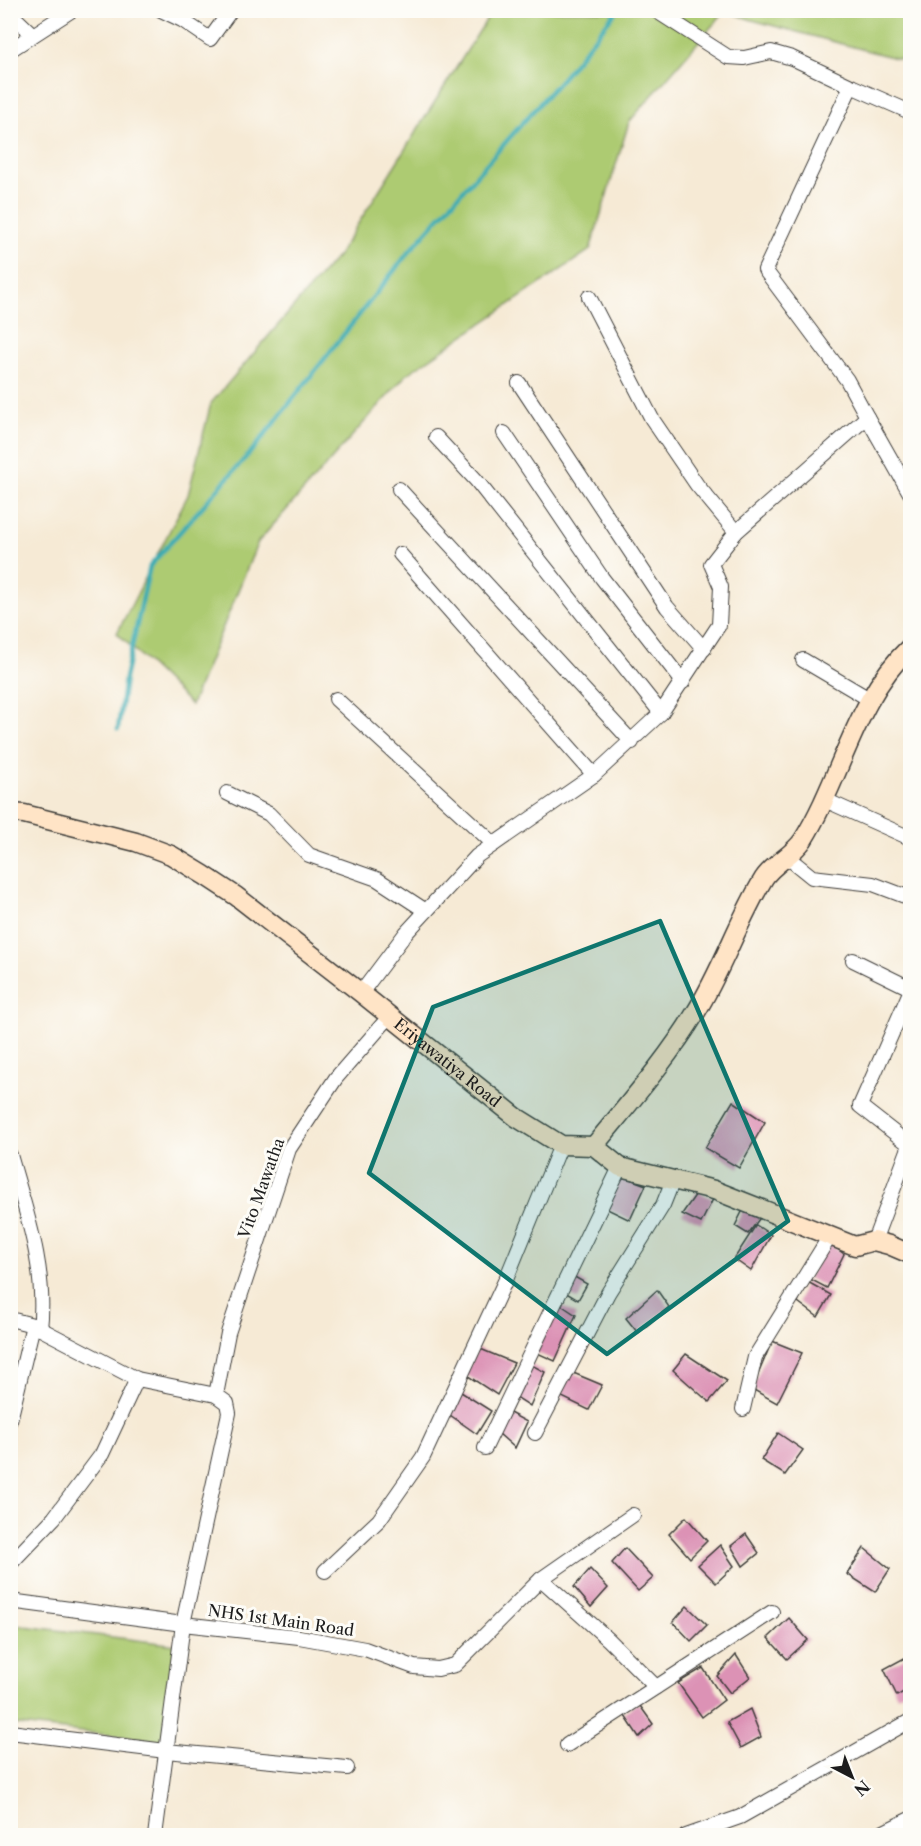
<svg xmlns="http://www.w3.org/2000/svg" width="921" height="1846" font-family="'Libre Caslon Text',serif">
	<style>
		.green { fill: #adcb72; stroke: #647447; stroke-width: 1.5 }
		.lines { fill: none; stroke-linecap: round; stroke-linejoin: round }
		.stream { stroke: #3aacb4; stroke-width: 4.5 }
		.building { fill: #dc92b5 }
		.street-casing { stroke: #3d3b38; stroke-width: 16 }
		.secondary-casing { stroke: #3d3b38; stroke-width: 21 }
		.street { stroke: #fff; stroke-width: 14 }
		.secondary { stroke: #ffe4c6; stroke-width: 18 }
		.marked { fill: #0f766e; fill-opacity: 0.2; stroke: #0f766e; stroke-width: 4.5; stroke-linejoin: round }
		.labels { text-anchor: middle; stroke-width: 6; stroke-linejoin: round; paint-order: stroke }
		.street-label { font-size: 16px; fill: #1c1c1c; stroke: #fdfcf7 }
	</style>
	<rect width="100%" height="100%" fill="#fdfcf7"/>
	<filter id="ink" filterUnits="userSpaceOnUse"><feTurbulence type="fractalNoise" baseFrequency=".0167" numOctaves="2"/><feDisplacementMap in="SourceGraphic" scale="12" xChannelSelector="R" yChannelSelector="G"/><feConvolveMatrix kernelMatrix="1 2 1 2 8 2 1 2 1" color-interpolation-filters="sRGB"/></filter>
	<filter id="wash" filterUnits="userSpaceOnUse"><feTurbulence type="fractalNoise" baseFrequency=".008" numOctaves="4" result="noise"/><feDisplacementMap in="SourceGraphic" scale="24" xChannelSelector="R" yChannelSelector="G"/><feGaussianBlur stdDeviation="1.35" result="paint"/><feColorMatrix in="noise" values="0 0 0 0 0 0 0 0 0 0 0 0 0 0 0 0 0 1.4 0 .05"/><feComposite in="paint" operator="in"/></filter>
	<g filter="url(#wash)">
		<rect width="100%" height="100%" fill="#f6ead5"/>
		<!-- green -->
		<g class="green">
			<path d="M492 11H910V62L752 20 725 11 629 122 590 250 407 374 258 542 191 705 117 633 188 495 211 403 339 254Z"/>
			<path d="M16 1625 176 1645 162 1741 11 1724V1661Z"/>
		</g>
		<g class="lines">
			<!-- stream -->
			<path class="stream" d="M118 729 125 678 150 566 255 447 408 253 564 76 617 10"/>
		</g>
		<g id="blocks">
			<!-- building -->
			<g class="building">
				<path d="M733 1101 765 1122 739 1168 705 1148Z"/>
				<path d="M619 1175 646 1185 630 1220 603 1207Z"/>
				<path d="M698 1191 713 1199 701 1223 682 1214Z"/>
				<path d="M745 1206 762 1215 748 1234 735 1226Z"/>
				<path d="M756 1225 771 1235 751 1271 734 1259Z"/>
				<path d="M829 1243 844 1254 827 1288 808 1278Z"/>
				<path d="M571 1275 587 1284 578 1300 563 1291Z"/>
				<path d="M806 1281 831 1295 818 1317 798 1302Z"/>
				<path d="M657 1290 669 1307 638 1333 626 1318Z"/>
				<path d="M558 1303 576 1315 555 1361 535 1352Z"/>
				<path d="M772 1341 802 1353 777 1403 752 1389Z"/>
				<path d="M478 1348 514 1363 497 1395 465 1374Z"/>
				<path d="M686 1354 727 1381 709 1402 673 1370Z"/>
				<path d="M528 1363 545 1372 530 1406 513 1395Z"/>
				<path d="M571 1372 602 1385 589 1410 560 1396Z"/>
				<path d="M461 1392 491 1411 477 1434 450 1415Z"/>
				<path d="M506 1411 527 1422 515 1448 498 1433Z"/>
				<path d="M778 1433 803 1450 785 1475 761 1460Z"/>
				<path d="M686 1517 707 1541 690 1558 669 1534Z"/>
				<path d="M746 1534 759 1553 743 1566 731 1546Z"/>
				<path d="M720 1545 734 1566 716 1583 698 1565Z"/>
				<path d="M625 1548 653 1578 638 1591 612 1563Z"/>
				<path d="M864 1548 890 1569 875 1592 847 1574Z"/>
				<path d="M590 1569 608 1588 591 1607 574 1587Z"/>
				<path d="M687 1606 707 1625 691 1641 673 1622Z"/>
				<path d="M789 1618 808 1640 787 1659 768 1638Z"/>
				<path d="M736 1655 750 1677 730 1693 717 1676Z"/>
				<path d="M910 1655V1688L897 1696 884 1669Z"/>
				<path d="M703 1668 724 1700 702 1717 678 1683Z"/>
				<path d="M638 1703 653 1724 639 1737 623 1713Z"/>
				<path d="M750 1709 761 1737 741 1748 727 1722Z"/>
			</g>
		</g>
	</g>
	<g filter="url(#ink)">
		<use href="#blocks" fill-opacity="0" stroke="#3d3b38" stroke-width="1.5"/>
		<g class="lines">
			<defs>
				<g id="street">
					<path d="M161 10 182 20 210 39 231 10"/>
					<path d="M655 10 728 57 744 58 771 52 792 58 851 86 910 112"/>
					<path d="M10 13 33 35"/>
					<path d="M10 50 72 10"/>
					<path d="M589 297 652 419 697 485 736 532"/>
					<path d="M519 383 667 607 704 649"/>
					<path d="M867 417 910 493"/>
					<path d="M504 433 602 578 683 682"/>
					<path d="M436 437 476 480 661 713"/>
					<path d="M399 489 632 742"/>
					<path d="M400 554 594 775"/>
					<path d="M803 660 869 699"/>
					<path d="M336 699 494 844"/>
					<path d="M227 793 269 814 309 855 377 879 426 911"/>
					<path d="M825 800 910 838"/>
					<path d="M786 856 812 877 873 884 910 898"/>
					<path d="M853 960 910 988"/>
					<path d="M361 993 406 933 477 856 594 775 661 713 719 625 721 587 711 564 736 532 867 417 847 380 765 270 851 86"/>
					<path d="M10 1155C26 1212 47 1269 40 1329"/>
					<path d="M874 1241 910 1145 860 1106 910 992"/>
					<path d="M10 1319 33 1325 137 1379 216 1395 227 1403 229 1413 183 1624 155 1836"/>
					<path d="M216 1395 228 1333 289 1149 336 1078 389 1017"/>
					<path d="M743 1409 755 1357 830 1236"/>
					<path d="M10 1420 33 1325"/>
					<path d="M535 1433 608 1293 663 1205 673 1180"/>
					<path d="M485 1448 620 1167"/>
					<path d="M10 1564 54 1518 102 1454 137 1379"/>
					<path d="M325 1571 379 1520 423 1457 507 1277 561 1145"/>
					<path d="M541 1579 609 1640 656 1687"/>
					<path d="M10 1601 183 1624 299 1637 365 1649 414 1667 438 1669 455 1665 541 1579 633 1515"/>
					<path d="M10 1732 166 1751 347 1768"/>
					<path d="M567 1745 772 1612"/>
					<path d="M686 1836 740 1817 910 1721"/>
					<path d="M876 1836 910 1819"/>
				</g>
				<g id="secondary">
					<path id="s1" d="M10 813 24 814 136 842 171 855 204 875 236 896 361 993 516 1117 561 1145 594 1146 620 1167 714 1190 855 1246 874 1241 889 1245 910 1254"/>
					<path d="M594 1146C629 1103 667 1060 696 1012 722 970 738 921 764 878 774 863 793 855 803 840 842 777 855 699 910 647"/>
				</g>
			</defs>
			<!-- street casing -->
			<use href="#street" class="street-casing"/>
			<!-- secondary casing -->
			<use href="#secondary" class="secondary-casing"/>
			<!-- street -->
			<use href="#street" class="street"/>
			<!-- secondary -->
			<use href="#secondary" class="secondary"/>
		</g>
	</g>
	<!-- marked area -->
	<path class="marked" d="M660 921 788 1221 607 1354 369 1173 433 1007Z"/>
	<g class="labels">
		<!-- street labels -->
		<g class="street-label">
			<text dy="6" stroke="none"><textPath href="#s1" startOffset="513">Eriyawatiya Road</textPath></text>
			<text transform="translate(261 1188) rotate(-70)" y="6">Vito Mawatha</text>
			<text transform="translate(281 1620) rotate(8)" y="6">NHS 1st Main Road</text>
		</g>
	</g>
	<!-- margin -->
	<rect width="921" height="1846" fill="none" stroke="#fdfcf7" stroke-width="36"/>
	<!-- north arrow -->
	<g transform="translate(852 1777) rotate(138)" stroke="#fdfcf7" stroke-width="4.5" paint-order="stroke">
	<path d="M0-4.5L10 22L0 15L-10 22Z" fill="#1c1c1c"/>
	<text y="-9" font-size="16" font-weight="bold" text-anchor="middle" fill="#1c1c1c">N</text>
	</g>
</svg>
